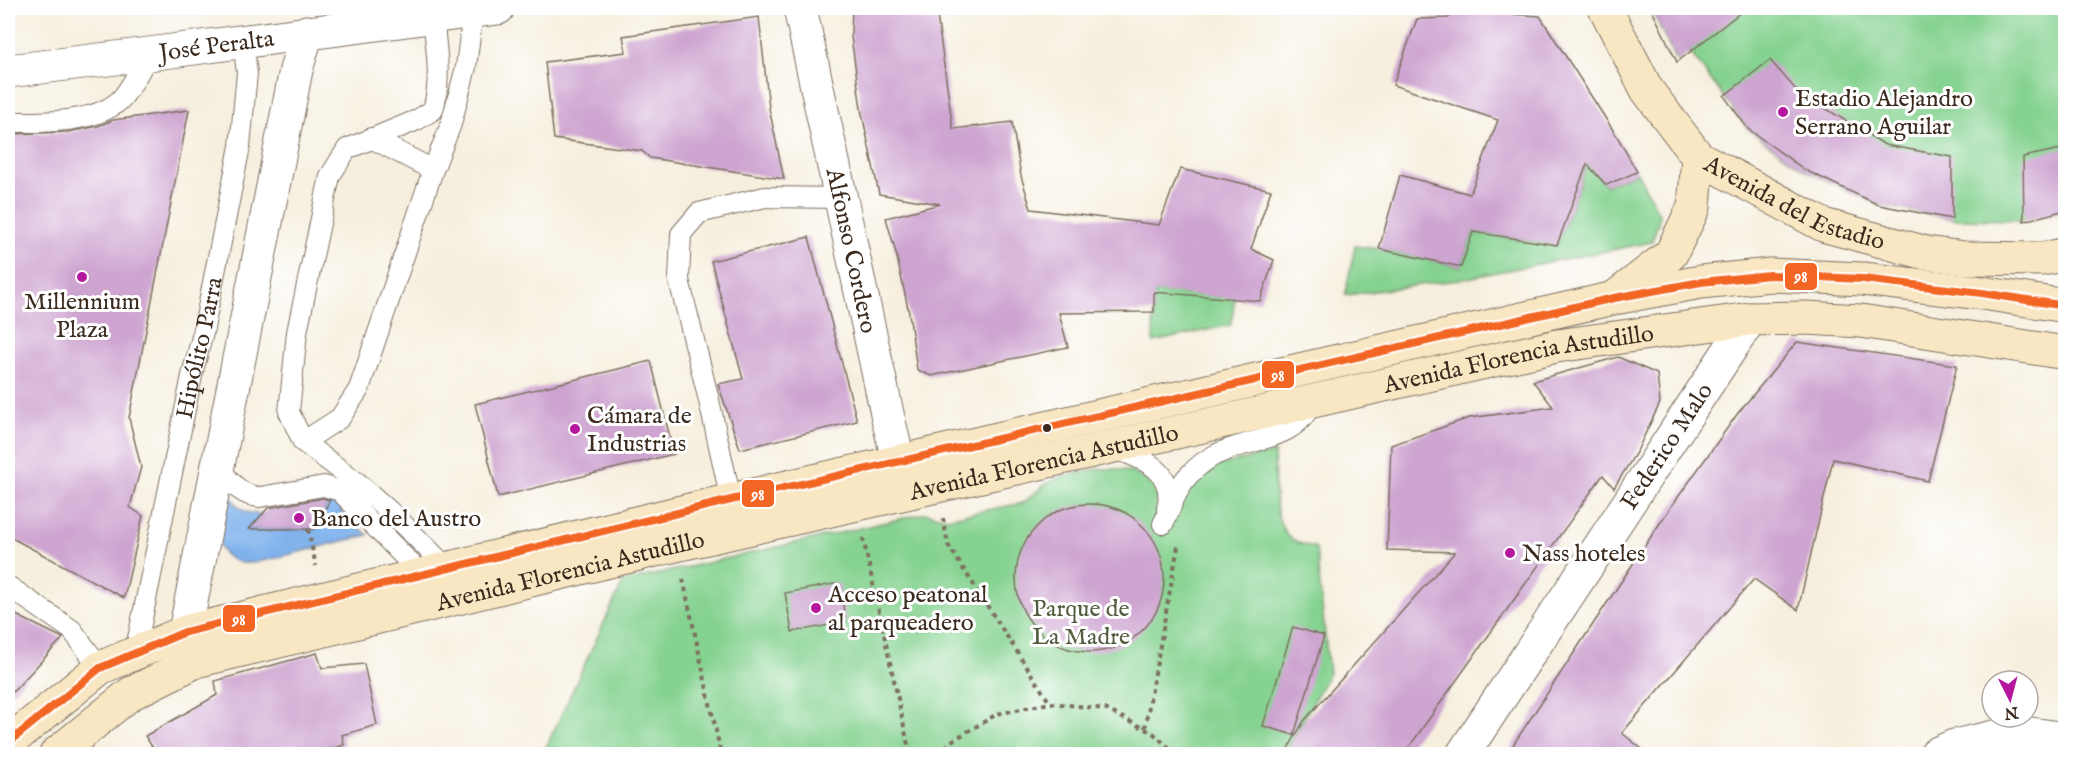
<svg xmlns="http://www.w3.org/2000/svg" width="2073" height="762" font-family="'IM FELL English',serif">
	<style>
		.green { fill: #86d391; stroke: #607e58; stroke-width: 1.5 }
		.water { fill: #80b2ec; stroke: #5e6e85; stroke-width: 1.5 }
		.building { fill: #cea4d0 }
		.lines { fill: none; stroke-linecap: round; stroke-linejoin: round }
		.service-casing { stroke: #7c6f61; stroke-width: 22 }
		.minor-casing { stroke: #7c6f61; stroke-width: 35 }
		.tertiary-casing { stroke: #7c6f61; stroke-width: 35 }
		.secondary-casing { stroke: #7c6f61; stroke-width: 35 }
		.path { stroke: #7c6f61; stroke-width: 4; stroke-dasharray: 4.5 4.5; stroke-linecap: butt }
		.service { stroke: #fff; stroke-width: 20 }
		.minor { stroke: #fff; stroke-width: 33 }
		.tertiary { stroke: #fff; stroke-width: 33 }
		.secondary { stroke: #f9e7c3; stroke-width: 33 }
		.bus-1-casing { stroke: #fff; stroke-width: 12 }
		.bus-1 { stroke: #f26522; stroke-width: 8 }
		.poi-dot { fill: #b5179e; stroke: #fff; stroke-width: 2 }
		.bus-dot { fill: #3b2a1e; stroke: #fff; stroke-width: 2 }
		.labels { text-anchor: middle; stroke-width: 6; stroke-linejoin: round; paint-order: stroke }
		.street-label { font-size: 24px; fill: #3b2a1e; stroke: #fff }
		.poi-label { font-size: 24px; fill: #3b2a1e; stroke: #fff; text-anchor: start }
		.park-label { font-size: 24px; fill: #525d40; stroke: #fff }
		.line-badge { stroke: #fff; stroke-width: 2 }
		.badge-label { font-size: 16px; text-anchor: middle; font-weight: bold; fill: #fff }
	</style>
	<rect width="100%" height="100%" fill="#fff"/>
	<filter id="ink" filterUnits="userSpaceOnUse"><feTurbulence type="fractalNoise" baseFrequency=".0167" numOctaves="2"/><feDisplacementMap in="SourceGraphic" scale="12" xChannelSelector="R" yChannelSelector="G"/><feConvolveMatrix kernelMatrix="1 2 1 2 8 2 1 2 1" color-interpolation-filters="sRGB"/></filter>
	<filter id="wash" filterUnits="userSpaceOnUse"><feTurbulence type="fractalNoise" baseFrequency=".008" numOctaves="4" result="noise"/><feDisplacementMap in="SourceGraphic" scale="24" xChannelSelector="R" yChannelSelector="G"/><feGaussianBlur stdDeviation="1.35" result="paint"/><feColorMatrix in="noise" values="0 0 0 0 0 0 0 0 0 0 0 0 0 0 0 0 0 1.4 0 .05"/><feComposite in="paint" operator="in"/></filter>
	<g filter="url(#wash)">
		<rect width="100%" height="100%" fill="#f6efde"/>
		<!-- green -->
		<g class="green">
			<path d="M1651 8H2065V210L2026 220 1953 219 1879 205 1805 170 1748 129 1690 52 1676 61Z"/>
			<path d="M1587 164 1606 185 1637 172 1660 216 1652 242 1457 280 1345 295 1355 246 1379 249 1461 267 1473 232 1557 245Z"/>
			<path d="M1154 292 1235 297 1231 325 1153 342Z"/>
			<path d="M1274 453C1276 479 1269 530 1297 542 1303 545 1310 546 1316 548L1329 673 1285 754H543L623 582 926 513 947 518 1023 503 1047 483 1062 476 1098 469H1116L1132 472 1144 479 1158 491 1155 511 1173 520 1188 484 1205 468Z"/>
		</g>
		<!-- water -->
		<path class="water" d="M230 494C236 509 247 515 263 514L250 529H313L333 496 347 501 341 512 368 535C342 541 316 548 291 554 276 558 260 563 245 563 232 563 221 553 218 541Z"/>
		<g id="blocks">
			<!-- building -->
			<g class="building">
				<path d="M852 8H936L953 129 1012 122 1021 176 1031 209 1159 225 1180 169 1271 190 1251 249 1274 260 1260 301 1154 292V312L1059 313 1068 347 931 376 917 370 909 313 896 253 886 218 940 204 879 194 861 109 851 36Z"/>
				<path d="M1651 8H1746L1677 62Z"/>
				<path d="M1458 11 1540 16 1618 138 1637 172 1606 185 1587 164 1557 245 1473 232 1461 267 1379 249 1400 175 1470 194 1498 120 1393 85 1417 19 1448 18Z"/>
				<path d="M759 17 769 108 784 179 650 158 642 151 554 139 545 62 626 52 623 36Z"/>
				<path d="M1770 60 1797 91 1885 145 1952 157V219L1879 205 1805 170 1748 129 1724 96Z"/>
				<path d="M189 110 129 418 141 467 130 507 143 516 124 598 8 536V134L68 132 98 126 113 120Z"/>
				<path d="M2066 148V210L2024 221 2023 157Z"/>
				<path d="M809 237 857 421 740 449 718 384 743 379 711 261Z"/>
				<path d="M1797 342 1957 365 1928 481 1833 459 1798 610 1754 579 1622 733 1648 754H1507L1664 517 1738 413Z"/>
				<path d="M1618 357 1657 374 1660 403 1637 451 1614 488 1603 475 1404 754H1285L1304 721 1455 552 1387 550 1391 445 1469 418 1553 407 1533 381Z"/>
				<path d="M651 361 674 454 498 497 475 404Z"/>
				<path d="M323 498 330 500 314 529H249L268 508Z"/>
				<circle cx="1090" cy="578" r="74"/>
				<path d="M839 583 846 622 792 632 785 593Z"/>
				<path d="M8 611 63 638 8 697Z"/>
				<path d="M1293 627 1324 636 1294 735 1263 726Z"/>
				<path d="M317 653 322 668 364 664 377 725 342 735 344 745 314 754H157L145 736 217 695 215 681Z"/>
			</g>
		</g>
	</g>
	<g filter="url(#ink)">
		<use href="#blocks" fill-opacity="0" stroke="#7c6f61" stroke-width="1.5"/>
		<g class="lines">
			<defs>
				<g id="service">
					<path d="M433 16C436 48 442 79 433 110L417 120 347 149 330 176 297 332 289 412 303 442 358 483 396 517 447 568"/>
					<path d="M8 122C40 122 93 124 119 101 130 91 141 67 149 54"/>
					<path d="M371 138 433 170"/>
					<path d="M303 442 340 418 359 389 433 170 451 124 466 67 473 11"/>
					<path d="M1115 449C1145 459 1176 471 1167 509"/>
					<path d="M218 467C230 481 240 496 260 497L324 486 340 491 421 574"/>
					<path d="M731 500 708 396 679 280 681 234 699 213 765 197 841 198"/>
					<path d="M1163 524C1171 508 1177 487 1189 475 1196 468 1207 459 1215 455 1247 438 1299 442 1312 400"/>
					<path d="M8 586 72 630 100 668"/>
					<path id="s1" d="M135 653 193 371 203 333 240 146 247 73 243 41"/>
				</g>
				<g id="minor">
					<path id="s2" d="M800 8 888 418 905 489"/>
					<path d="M185 632 296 70 307 32"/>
					<path id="s3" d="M1463 754 1750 319"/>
					<path d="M1936 754 1954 746 2016 732 2066 739"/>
				</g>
				<g id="tertiary">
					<path id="s4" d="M8 71 149 54 498 8"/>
				</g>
				<g id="secondary">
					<path id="s5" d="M1605 8 1647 90 1698 157 1823 225 1926 253 1965 258 2043 259 2066 254"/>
					<path d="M1618 295 1671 254 1694 207 1698 157"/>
					<path d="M8 743 100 668 185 632 731 500 1614 298 1701 282 1770 275 1863 279 1982 293 2066 306"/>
					<path id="s6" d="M56 754 130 694 196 661 676 545 1557 346 1750 319 1806 318 1861 321 2066 353"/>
				</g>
			</defs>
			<!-- service casing -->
			<use href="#service" class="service-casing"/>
			<!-- minor casing -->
			<use href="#minor" class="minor-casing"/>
			<!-- tertiary casing -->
			<use href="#tertiary" class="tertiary-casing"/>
			<!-- secondary casing -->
			<use href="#secondary" class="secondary-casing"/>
			<!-- path -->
			<g class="path">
				<path d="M943 518 948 545 1050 703"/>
				<path d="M308 529 316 566"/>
				<path d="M863 538 910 754"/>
				<path d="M683 579 721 754"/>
				<path d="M1145 728 1178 546"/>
				<path d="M939 754 950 742 997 714 1050 703 1105 709 1153 733 1176 754"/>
			</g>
			<!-- service -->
			<use href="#service" class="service"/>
			<!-- minor -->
			<use href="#minor" class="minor"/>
			<!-- tertiary -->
			<use href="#tertiary" class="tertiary"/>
			<!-- secondary -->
			<use href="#secondary" class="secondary"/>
			<defs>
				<path id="bus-1" d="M8 743 100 668 185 632 731 500 1614 298 1701 282 1770 275 1863 279 1982 293 2066 306"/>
			</defs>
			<!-- bus-1 casing -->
			<use href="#bus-1" class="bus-1-casing"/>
			<!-- bus-1 -->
			<use href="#bus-1" class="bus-1"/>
		</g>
	</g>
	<!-- markers -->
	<g class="poi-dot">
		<circle cx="1783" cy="112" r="6"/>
		<circle cx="82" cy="277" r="6"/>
		<circle cx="575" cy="429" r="6"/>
		<circle cx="299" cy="518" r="6"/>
		<circle cx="1510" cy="553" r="6"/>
		<circle cx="816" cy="608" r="6"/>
	</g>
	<circle class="bus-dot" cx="1047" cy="428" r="5"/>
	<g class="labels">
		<!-- street labels -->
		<g class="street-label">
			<text dy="8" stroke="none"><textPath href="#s4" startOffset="210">José Peralta</textPath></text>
			<text dy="8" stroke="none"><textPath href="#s5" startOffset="284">Avenida del Estadio</textPath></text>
			<text dy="8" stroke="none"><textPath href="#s2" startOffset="248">Alfonso Cordero</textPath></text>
			<text dy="8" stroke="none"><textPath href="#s1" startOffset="312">Hipólito Parra</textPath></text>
			<text dy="8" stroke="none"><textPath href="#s6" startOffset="1526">Avenida Florencia Astudillo</textPath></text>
			<text dy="8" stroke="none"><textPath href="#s3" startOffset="369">Federico Malo</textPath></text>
			<text dy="8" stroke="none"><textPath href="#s6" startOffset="1040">Avenida Florencia Astudillo</textPath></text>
			<text dy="8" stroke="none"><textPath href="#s6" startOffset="554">Avenida Florencia Astudillo</textPath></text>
		</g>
		<!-- poi labels -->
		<g class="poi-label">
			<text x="1795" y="106">Estadio Alejandro<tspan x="1795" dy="28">Serrano Aguilar</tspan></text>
			<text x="82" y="309" text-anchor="middle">Millennium<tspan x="82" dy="28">Plaza</tspan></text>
			<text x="587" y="423">Cámara de<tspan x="587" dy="28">Industrias</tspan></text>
			<text x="311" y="526">Banco del Austro</text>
			<text x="1522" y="561">Nass hoteles</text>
			<text x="828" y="602">Acceso peatonal<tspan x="828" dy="28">al parqueadero</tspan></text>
		</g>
		<!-- park labels -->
		<g class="park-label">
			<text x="1081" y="616">Parque de<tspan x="1081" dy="28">La Madre</tspan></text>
		</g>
	</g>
	<g class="line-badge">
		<rect x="1784" y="262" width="34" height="29" rx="6" fill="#f26522"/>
		<rect x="1261" y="360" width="34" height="29" rx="6" fill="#f26522"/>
		<rect x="741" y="479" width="34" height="29" rx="6" fill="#f26522"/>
		<rect x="222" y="604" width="34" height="29" rx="6" fill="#f26522"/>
	</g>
	<g class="badge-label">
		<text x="1801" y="282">98</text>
		<text x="1278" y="381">98</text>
		<text x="758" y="500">98</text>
		<text x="239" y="625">98</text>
	</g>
	<!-- margin -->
	<rect width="2073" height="762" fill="none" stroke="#fff" stroke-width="30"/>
	<!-- north arrow -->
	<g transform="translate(2010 699) rotate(174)"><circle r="28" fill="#ffffff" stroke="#b1aaa5" stroke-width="1.5"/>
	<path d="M0-4.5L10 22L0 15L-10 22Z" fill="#b5179e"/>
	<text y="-9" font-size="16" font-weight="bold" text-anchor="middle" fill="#3b2a1e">N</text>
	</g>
</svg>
